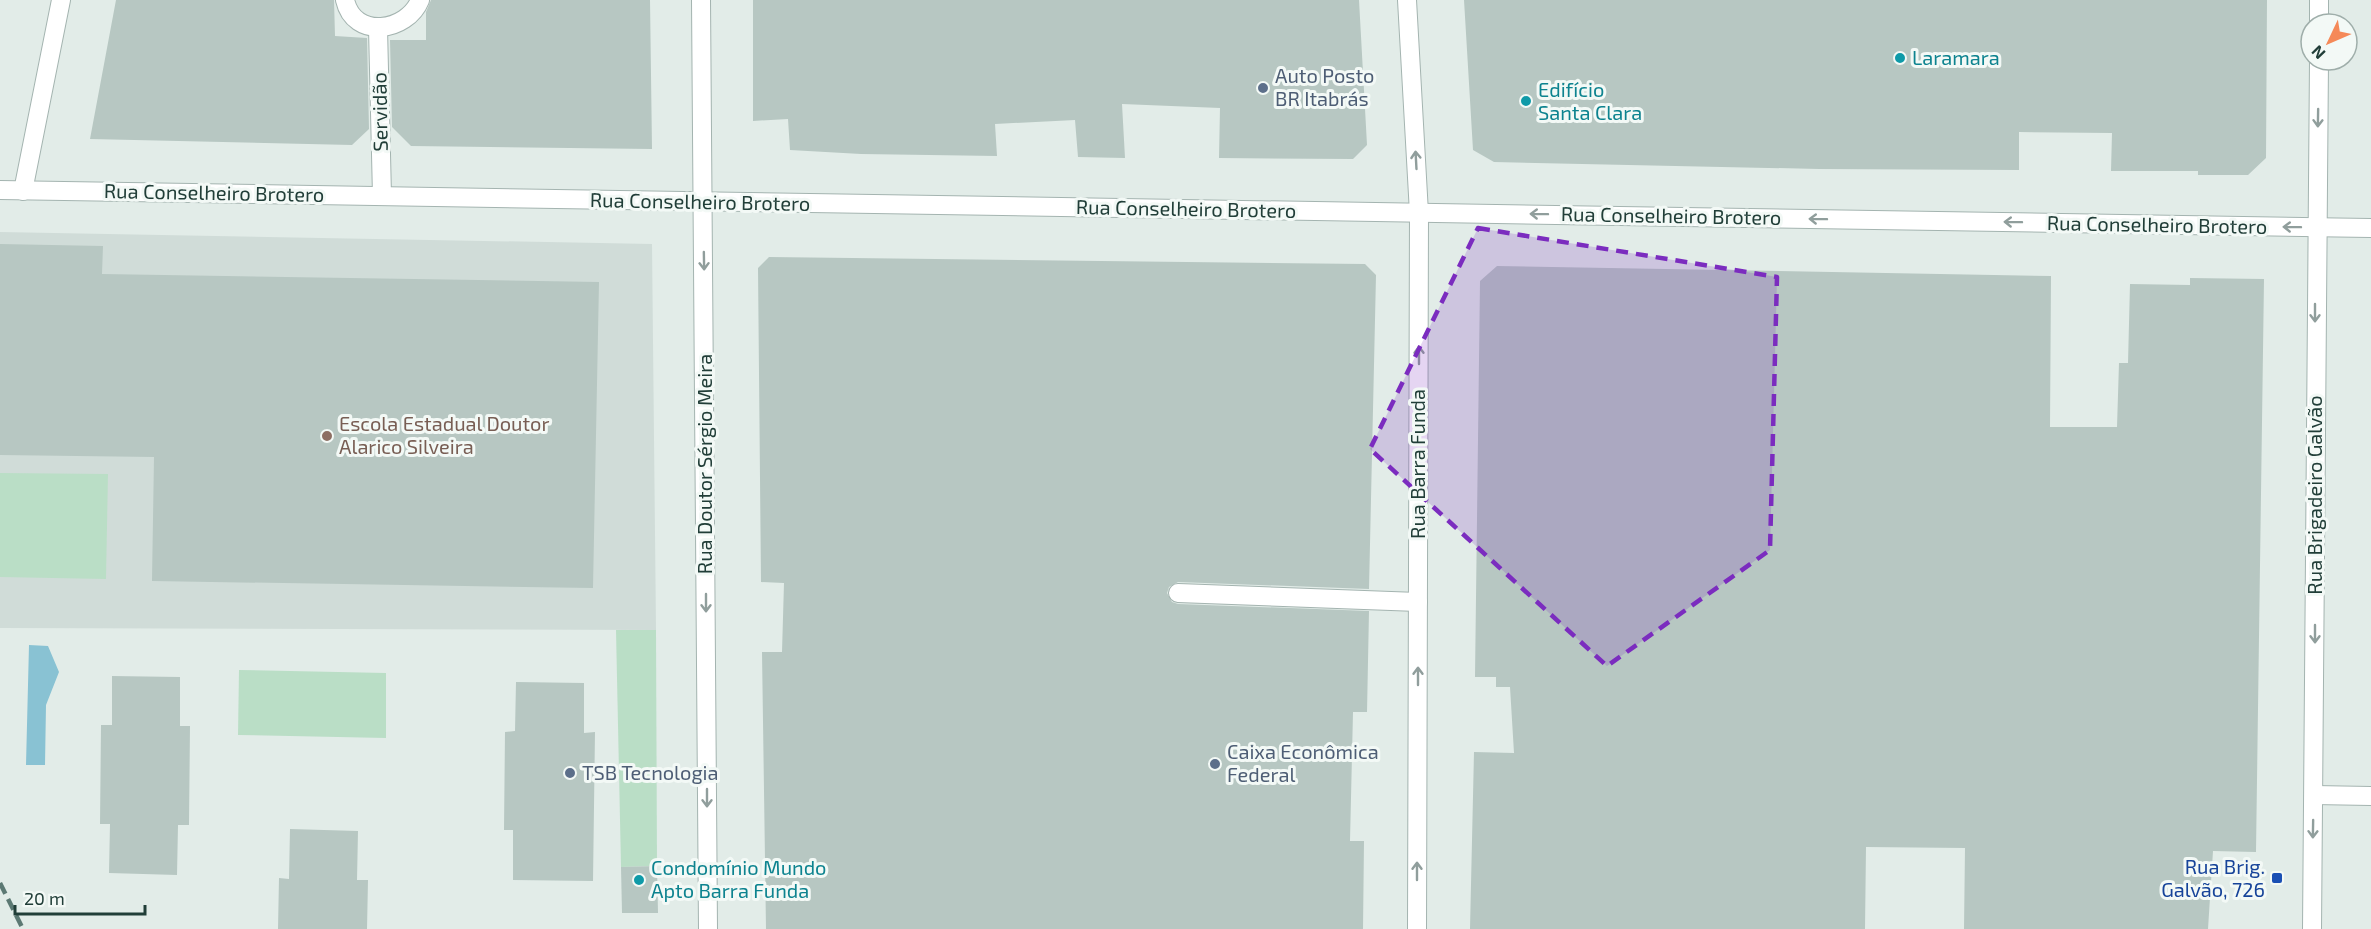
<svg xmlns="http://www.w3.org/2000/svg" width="2371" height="929" font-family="'Exo 2',sans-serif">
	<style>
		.built { fill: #d0dcd8 }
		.green { fill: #badec6 }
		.water { fill: #89c2d3 }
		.building { fill: #b7c7c2 }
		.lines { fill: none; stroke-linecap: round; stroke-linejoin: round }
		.service-casing { stroke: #a4b4b0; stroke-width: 20 }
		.minor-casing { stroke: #a4b4b0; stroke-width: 20 }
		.tertiary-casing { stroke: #a4b4b0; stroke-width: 20 }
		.service { stroke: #fff; stroke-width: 18 }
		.minor { stroke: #fff; stroke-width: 18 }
		.tertiary { stroke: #fff; stroke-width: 18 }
		.rail { stroke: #5c7973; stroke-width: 4.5; stroke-dasharray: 12 6; stroke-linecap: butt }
		.oneway { stroke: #909e9c }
		.marked { fill: #7b2cbf; fill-opacity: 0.2; stroke: #7b2cbf; stroke-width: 4.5; stroke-dasharray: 12 8; stroke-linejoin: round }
		.culture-dot { fill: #0f9aa8; stroke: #f3f9f6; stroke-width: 2 }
		.service-dot { fill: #5c6f8a; stroke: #f3f9f6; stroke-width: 2 }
		.education-dot { fill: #8d6e63; stroke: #f3f9f6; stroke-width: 2 }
		.transit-dot { fill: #1a4fb4; stroke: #f3f9f6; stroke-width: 2 }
		.labels { text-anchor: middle; stroke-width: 6; stroke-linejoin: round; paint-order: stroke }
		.culture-label { font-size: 20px; fill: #0d838f; stroke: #f3f9f6; text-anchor: start }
		.service-label { font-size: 20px; fill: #4e5e75; stroke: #f3f9f6; text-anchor: start }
		.street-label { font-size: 20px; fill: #213e38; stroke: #f3f9f6 }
		.education-label { font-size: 20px; fill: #785e54; stroke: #f3f9f6; text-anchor: start }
		.transit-label { font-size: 20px; fill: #164399; stroke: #f3f9f6; text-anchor: end }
	</style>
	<rect width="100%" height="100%" fill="#e2ece8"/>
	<!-- built -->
	<path class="built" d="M0 232 652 244 656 630 0 628Z"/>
	<!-- green -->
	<g class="green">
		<path d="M0 473 108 474 106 579 0 577Z"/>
		<path d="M616 630H656L657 866 621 867Z"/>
		<path d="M239 670 386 673V738L238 735Z"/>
	</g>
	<!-- water -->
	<path class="water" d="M29 645 48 646 59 672 46 705 45 765H26Z"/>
	<!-- building -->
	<g class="building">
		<path d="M116 0H334L335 36 367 38 369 129 352 145 90 139Z"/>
		<path d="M431 0H650L652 149 411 146 392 127 390 40H426V12Z"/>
		<path d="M753 0H1359L1367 145 1353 159 1219 158 1220 108 1122 104 1125 158 1078 157 1075 120 995 124 997 156 861 154 790 150 788 119 753 121Z"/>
		<path d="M1464 0H2267L2266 158 2248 175H2198V171H2111L2112 133 2019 132V170L1819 169 1494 162 1473 150Z"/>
		<path d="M0 244 103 246 102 274 599 282 593 588 152 581 154 457 0 455Z"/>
		<path d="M769 257 1365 264 1376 275 1369 589 1178 582 1169 587 1167 593 1172 602 1178 604 1369 611 1367 712H1353L1350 841H1364L1363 929H766L762 652H782L784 583 761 582 758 268Z"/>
		<path d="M1497 266 2051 276 2050 427H2117L2119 363H2128L2130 284 2190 285V278L2264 279 2256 852 2213 851 2208 929H1964L1965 848 1866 847 1865 929H1470L1474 752 1514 753 1510 687H1496V677H1475L1480 281Z"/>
		<path d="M112 676 180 677V726H190L189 825H178L177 875 109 873 110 824H100L101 725H112Z"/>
		<path d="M516 682 584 683V733L595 732 593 881 513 880V830H504L505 732 515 731Z"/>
		<path d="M290 829 358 831 357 880H368L367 929H278L279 878 289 879Z"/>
		<path d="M657 866 658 913H622L621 867Z"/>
	</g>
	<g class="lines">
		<defs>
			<path id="service" d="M1178 593 1418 602"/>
			<g id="minor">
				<path d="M345 0C354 40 407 32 420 0"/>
				<path d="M701 0 708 929"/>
				<path d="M378 28 382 196"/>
				<path d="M0 190 2371 228"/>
				<path d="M23 191 61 0"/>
				<path d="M2314 795 2371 796"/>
			</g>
			<g id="tertiary">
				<path d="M1407 0 1419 213 1417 929"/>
				<path d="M2319 24V0"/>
				<path d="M2312 929 2319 60"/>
			</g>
		</defs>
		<!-- service casing -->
		<use href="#service" class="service-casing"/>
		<!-- minor casing -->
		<use href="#minor" class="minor-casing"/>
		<!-- tertiary casing -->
		<use href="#tertiary" class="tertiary-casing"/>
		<!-- service -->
		<use href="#service" class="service"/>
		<!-- minor -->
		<use href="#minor" class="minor"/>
		<!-- tertiary -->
		<use href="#tertiary" class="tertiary"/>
		<!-- rail -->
		<path class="rail" d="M0 883 23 929"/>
	</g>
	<!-- one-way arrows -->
	<defs><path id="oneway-shaft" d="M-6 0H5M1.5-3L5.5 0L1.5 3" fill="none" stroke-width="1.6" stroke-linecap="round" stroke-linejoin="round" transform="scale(1.5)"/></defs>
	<g class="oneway">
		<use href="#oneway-shaft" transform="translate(2318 118) rotate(91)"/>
		<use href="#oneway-shaft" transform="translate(1416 160) rotate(-93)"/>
		<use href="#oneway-shaft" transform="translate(1539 214) rotate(-179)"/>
		<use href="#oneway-shaft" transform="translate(1818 219) rotate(-179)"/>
		<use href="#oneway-shaft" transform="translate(2013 222) rotate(-179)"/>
		<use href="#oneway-shaft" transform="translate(2292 227) rotate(-179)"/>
		<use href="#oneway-shaft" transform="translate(704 261) rotate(89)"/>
		<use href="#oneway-shaft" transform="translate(2315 313) rotate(90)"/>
		<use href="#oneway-shaft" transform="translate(1419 355) rotate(-90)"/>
		<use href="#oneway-shaft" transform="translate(706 603) rotate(90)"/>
		<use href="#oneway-shaft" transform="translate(2315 634) rotate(90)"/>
		<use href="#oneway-shaft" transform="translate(1418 676) rotate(-90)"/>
		<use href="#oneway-shaft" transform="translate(707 798) rotate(90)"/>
		<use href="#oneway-shaft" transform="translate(2313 829) rotate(91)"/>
		<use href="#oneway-shaft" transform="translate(1417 871) rotate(-90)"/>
	</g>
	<!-- marked area -->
	<path class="marked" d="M1478 228 1777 277 1770 550 1607 666 1370 449Z"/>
	<!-- markers -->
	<g class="culture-dot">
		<circle cx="1900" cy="58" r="6"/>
		<circle cx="1526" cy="101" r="6"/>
		<circle cx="639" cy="880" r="6"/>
	</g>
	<g class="service-dot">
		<circle cx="1263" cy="88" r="6"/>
		<circle cx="1215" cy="764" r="6"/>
		<circle cx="570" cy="773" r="6"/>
	</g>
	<circle class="education-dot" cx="327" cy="436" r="6"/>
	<rect class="transit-dot" x="2271" y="872" width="12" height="12" rx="3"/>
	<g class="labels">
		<!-- culture labels -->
		<g class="culture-label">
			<text x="1912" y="65">Laramara</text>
			<text x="1538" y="97">Edifício<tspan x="1538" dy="23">Santa Clara</tspan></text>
			<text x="651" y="875">Condomínio Mundo<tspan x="651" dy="23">Apto Barra Funda</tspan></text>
		</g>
		<!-- service labels -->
		<g class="service-label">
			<text x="1275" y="83">Auto Posto<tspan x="1275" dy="23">BR Itabrás</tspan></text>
			<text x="1227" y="759">Caixa Econômica<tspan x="1227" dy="23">Federal</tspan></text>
			<text x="582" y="780">TSB Tecnologia</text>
		</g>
		<!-- street labels -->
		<g class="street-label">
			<text transform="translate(380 112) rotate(-91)" y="7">Servidão</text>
			<text transform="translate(214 193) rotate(1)" y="7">Rua Conselheiro Brotero</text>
			<text transform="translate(700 202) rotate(1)" y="7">Rua Conselheiro Brotero</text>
			<text transform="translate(1186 209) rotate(1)" y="7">Rua Conselheiro Brotero</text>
			<text transform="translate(1671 216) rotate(1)" y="7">Rua Conselheiro Brotero</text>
			<text transform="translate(2157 225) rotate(1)" y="7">Rua Conselheiro Brotero</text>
			<text transform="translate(705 464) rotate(-90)" y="7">Rua Doutor Sérgio Meira</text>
			<text transform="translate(1418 464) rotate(-90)" y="7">Rua Barra Funda</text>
			<text transform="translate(2315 495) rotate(-90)" y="7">Rua Brigadeiro Galvão</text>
		</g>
		<!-- education labels -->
		<g class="education-label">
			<text x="339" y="431">Escola Estadual Doutor<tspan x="339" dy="23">Alarico Silveira</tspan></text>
		</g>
		<!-- transit labels -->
		<g class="transit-label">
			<text x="2265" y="874">Rua Brig.<tspan x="2265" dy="23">Galvão, 726</tspan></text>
		</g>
	</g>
	<!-- north arrow -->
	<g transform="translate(2329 42) rotate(226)"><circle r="28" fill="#f3f9f6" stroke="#9faeaa" stroke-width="1.5"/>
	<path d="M0-4.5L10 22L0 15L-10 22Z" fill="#f58958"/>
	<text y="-9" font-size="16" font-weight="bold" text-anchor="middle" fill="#213e38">N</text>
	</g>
	<!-- scale -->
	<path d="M15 905v9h130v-9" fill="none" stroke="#213e38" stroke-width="3"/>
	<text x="24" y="905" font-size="18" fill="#213e38" stroke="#f3f9f6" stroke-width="4.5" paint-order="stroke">20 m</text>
</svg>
